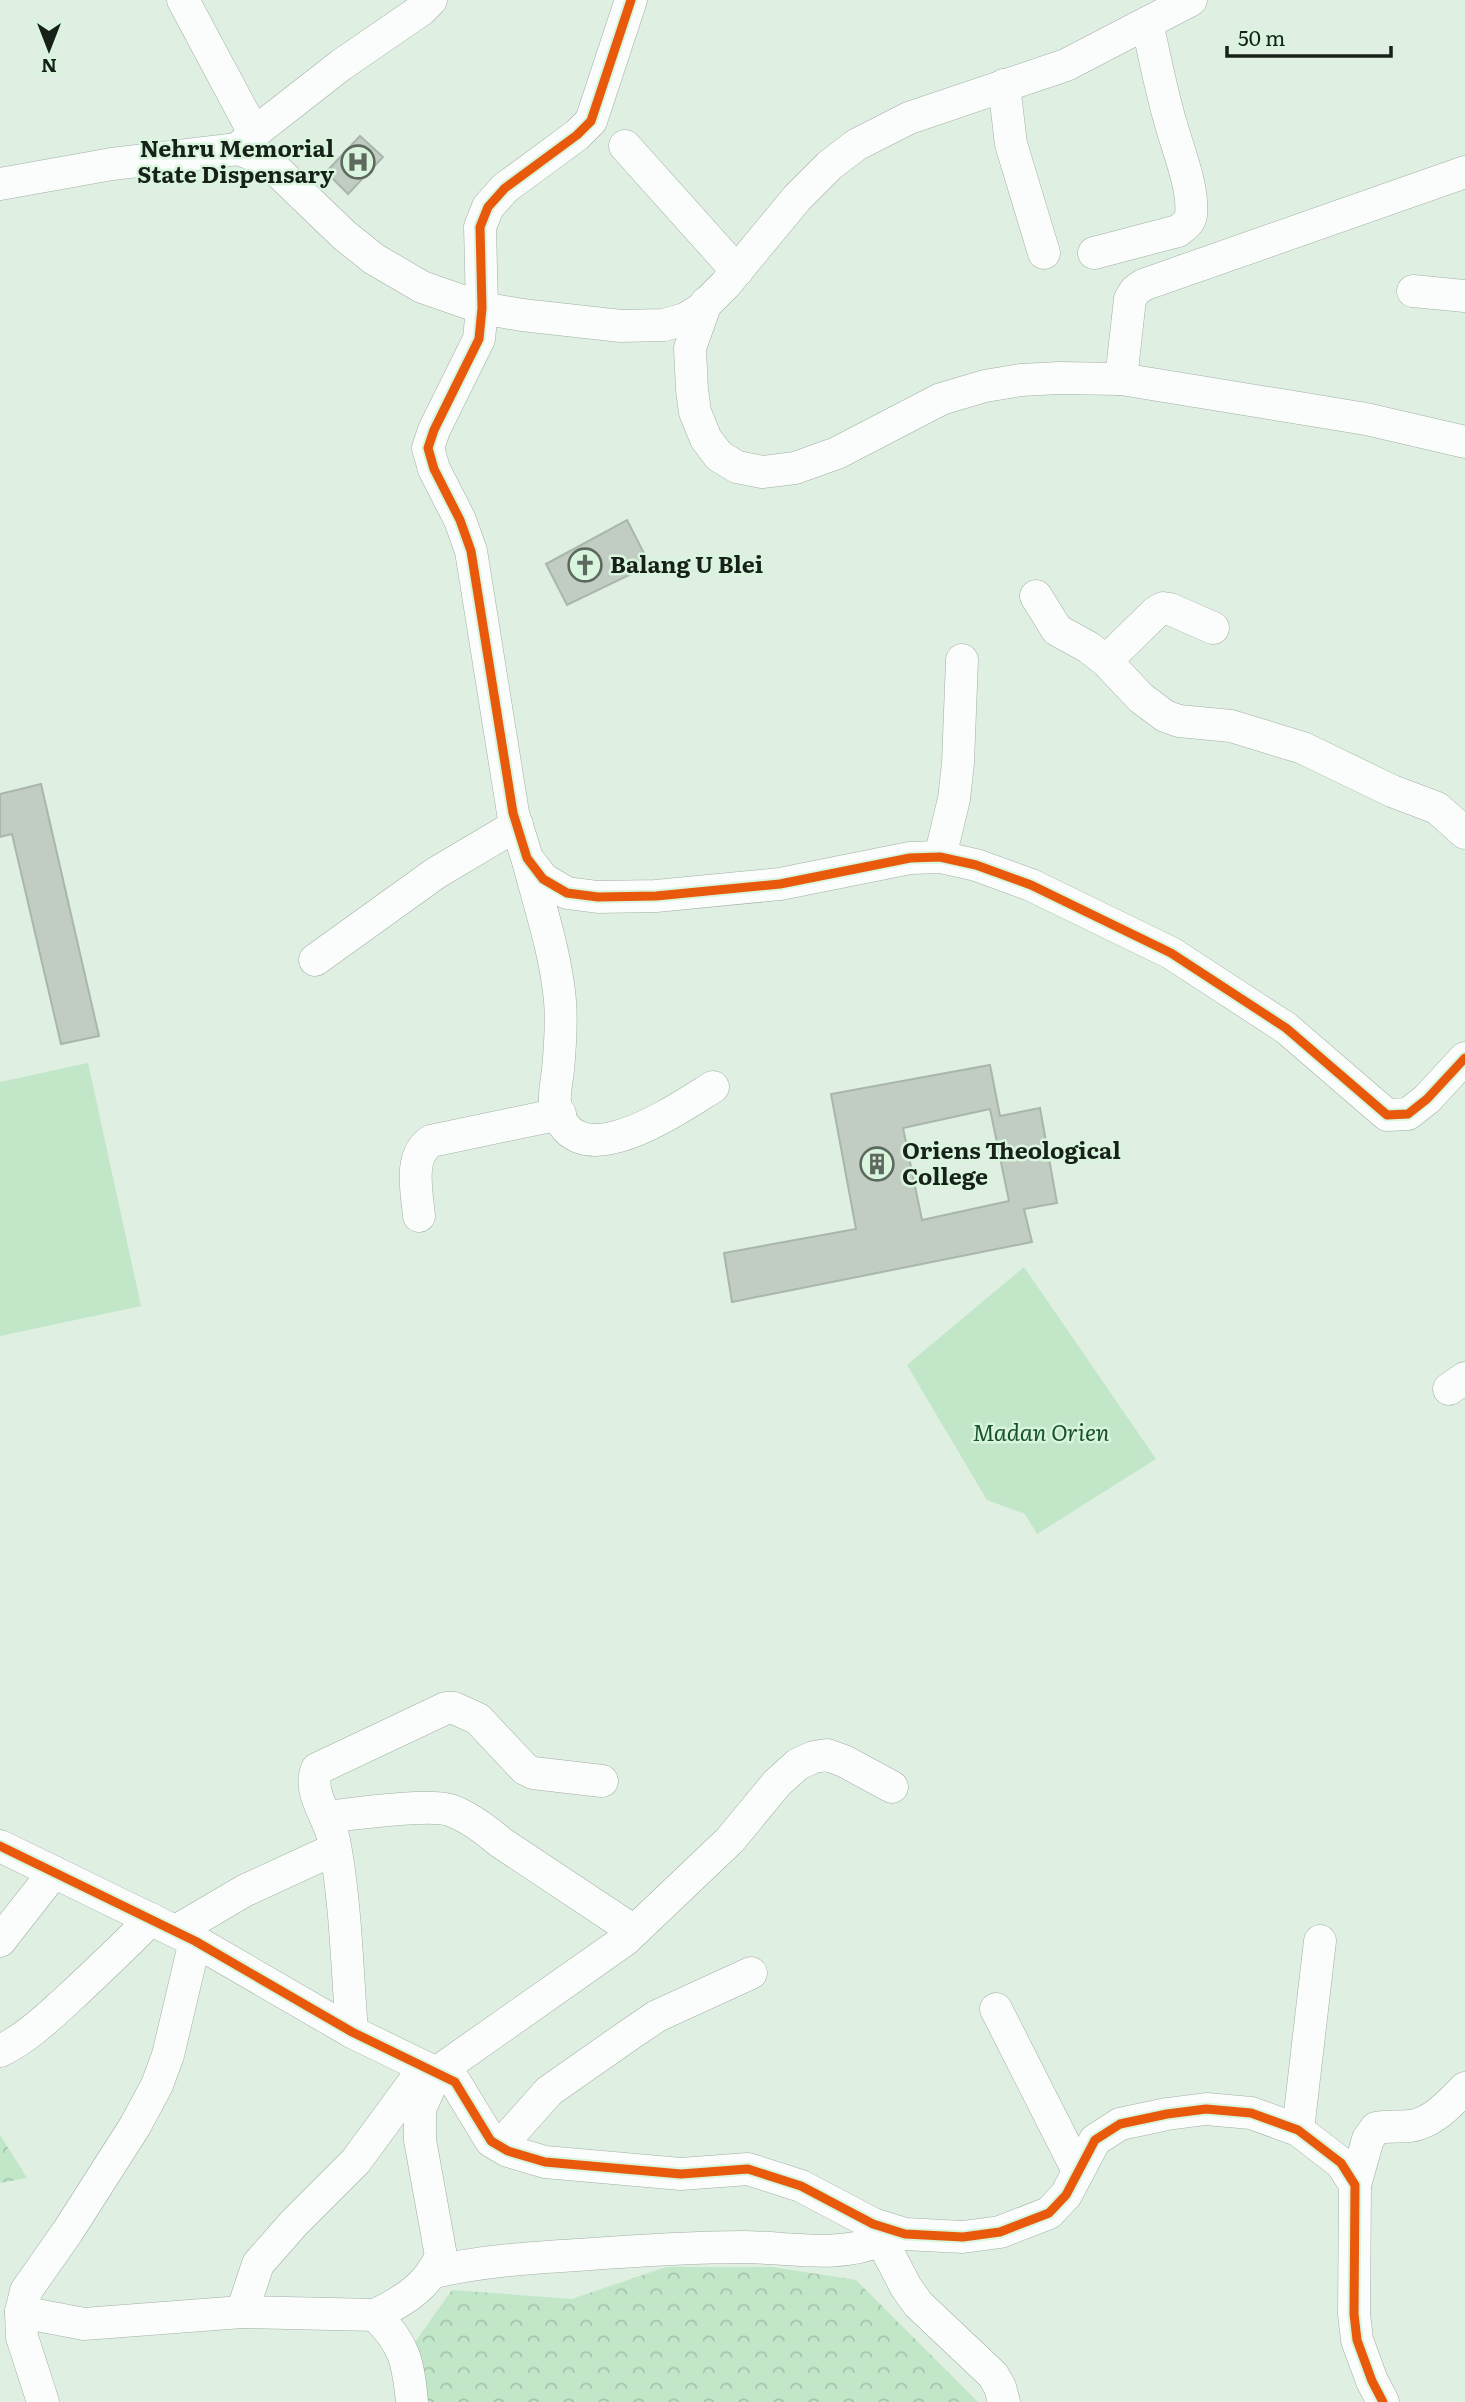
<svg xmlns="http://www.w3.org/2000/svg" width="1465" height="2402" font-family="Literata,serif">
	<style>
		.green { fill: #c1e6c8 }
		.forest { fill: url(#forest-crowns) }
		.building { fill: #c1cdc3; stroke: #a9b6ac; stroke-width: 2; fill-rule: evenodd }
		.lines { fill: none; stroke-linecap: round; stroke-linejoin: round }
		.minor-casing { stroke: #a2afa5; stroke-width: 33 }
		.minor { stroke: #fafdfb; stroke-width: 32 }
		.cycleway-casing { stroke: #d9f5de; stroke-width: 13 }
		.cycleway { stroke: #e8590c; stroke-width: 9 }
		.labels { text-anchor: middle; stroke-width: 5; stroke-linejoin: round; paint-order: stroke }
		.poi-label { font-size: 23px; font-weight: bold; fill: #172119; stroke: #d9f5de; text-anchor: start }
		.park-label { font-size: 23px; font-style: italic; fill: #18532b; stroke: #d9f5de }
	</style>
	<defs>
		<pattern id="forest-crowns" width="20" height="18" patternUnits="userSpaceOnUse" patternTransform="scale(1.75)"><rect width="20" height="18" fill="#c1e6c8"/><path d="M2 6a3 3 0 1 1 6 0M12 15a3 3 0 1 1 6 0" fill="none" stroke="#a5c5ab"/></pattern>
	</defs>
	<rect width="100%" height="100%" fill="#dfefe2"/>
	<!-- green -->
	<g class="green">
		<path d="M88 1063 141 1306 0 1336V1082Z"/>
		<path d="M1024 1267 1156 1459 1037 1534 1025 1514 987 1500 907 1365Z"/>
	</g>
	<!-- forest -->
	<g class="forest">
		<path d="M0 2135 27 2178 0 2183Z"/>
		<path d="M666 2267H772L856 2280 978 2402H410L405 2356 452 2290 572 2299Z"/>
	</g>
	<!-- building -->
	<g class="building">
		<path d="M360 136 383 157 348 194 326 172Z"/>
		<path d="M627 520 650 565 567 605 546 564Z"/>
		<path d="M41 784 99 1036 61 1044 12 834 0 837V794Z"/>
		<path d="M990 1065 1000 1116 1040 1108 1057 1203 1024 1209 1032 1242 732 1302 724 1253 856 1229 831 1094ZM990 1109 1009 1201 922 1220 903 1128Z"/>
	</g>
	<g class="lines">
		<defs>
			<g id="minor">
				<path d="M183 0 254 133"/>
				<path d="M631 0 591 121 577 135 505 188 488 207 480 227 482 308 479 339 434 430 428 448 434 469 460 520 471 551 513 813 527 858 543 879 567 893 598 897 656 896 780 884 910 858 940 857 976 865 1031 885 1171 953 1286 1028 1387 1115 1408 1114 1427 1099 1465 1058"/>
				<path d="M1004 85 1011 144 1044 253"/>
				<path d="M625 146 737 271"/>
				<path d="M238 149 254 133 341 65 421 10 431 0"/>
				<path d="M0 184 112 164 238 149 265 159 344 235 374 259 422 287 482 308 522 315 621 326 664 325 685 319 700 310 725 285 797 198 830 165 856 145 909 118 1066 65 1191 0"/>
				<path d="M1094 253 1178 231C1184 226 1190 223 1191 215 1194 188 1178 150 1171 124 1161 91 1155 57 1147 23"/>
				<path d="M1413 291 1465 296"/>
				<path d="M706 303 690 348 692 390 695 412 706 439 719 456 737 467 762 472 795 468 837 453 941 399 985 386 1021 380 1059 378 1121 379 1366 419 1465 442"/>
				<path d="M1121 379 1130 299 1135 291 1143 285 1465 172"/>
				<path d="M1036 596 1057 630 1088 647 1106 661 1141 698 1165 716 1179 721 1231 726 1303 748 1392 791 1437 808 1465 833"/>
				<path d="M1106 661 1156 612 1163 608 1170 609 1213 628"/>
				<path d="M940 857 954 799 958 763 962 660"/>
				<path d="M528 861C540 907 556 954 560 1001 562 1024 560 1048 558 1070 557 1080 554 1092 555 1102 570 1185 677 1109 713 1087"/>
				<path d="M315 960 436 873 517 825"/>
				<path d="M419 1216C417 1192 408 1156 431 1141L560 1114"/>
				<path d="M1449 1389 1465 1378"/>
				<path d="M326 1817C354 1814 426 1803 450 1810 469 1817 485 1829 500 1842L634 1931"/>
				<path d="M0 1846 195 1941 352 2032 455 2082 491 2141 508 2151 545 2162 681 2174 748 2169 801 2186 873 2224 905 2234 963 2237 1000 2232 1049 2213 1066 2195 1095 2140 1120 2124 1167 2114 1206 2109 1251 2113 1298 2130 1341 2163 1355 2185 1354 2314 1357 2340 1372 2381 1383 2402"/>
				<path d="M176 1931 244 1891 335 1849"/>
				<path d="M0 1941 54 1872"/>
				<path d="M996 2009 1078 2171"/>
				<path d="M352 2032C347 1969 346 1903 334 1840 329 1817 307 1792 317 1769L446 1708H454L478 1719 525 1769 533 1773 602 1781"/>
				<path d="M0 2051C25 2039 45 2020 65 2002 94 1975 123 1948 151 1919"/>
				<path d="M1298 2130 1320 1941"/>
				<path d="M500 2146 549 2091 629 2035 657 2016 751 1973"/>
				<path d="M1355 2185 1368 2139 1376 2128C1388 2126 1398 2127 1410 2126 1433 2123 1449 2104 1465 2088"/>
				<path d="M873 2224 906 2287 918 2304 993 2375 1000 2387 1004 2402"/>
				<path d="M434 2272C481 2261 529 2258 577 2255 632 2251 688 2247 743 2247 788 2247 839 2259 881 2240"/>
				<path d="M21 2312 84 2324 242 2312 375 2315C404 2301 428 2286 441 2256L420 2140V2109L436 2073 625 1940 730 1840 777 1783 798 1764 814 1757 827 1755 844 1761 892 1787"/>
				<path d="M242 2312 258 2264 294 2223 356 2161 422 2071"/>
				<path d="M375 2315C405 2344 408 2362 412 2402"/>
				<path d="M43 2402 22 2337 21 2312 26 2291 68 2231 135 2126 157 2085 168 2055 195 1941"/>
			</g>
		</defs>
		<!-- minor casing -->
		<use href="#minor" class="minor-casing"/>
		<!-- minor -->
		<use href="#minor" class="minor"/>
		<defs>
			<g id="cycleway">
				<path d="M631 0 591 121 577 135 505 188 488 207 480 227 482 308 479 339 434 430 428 448 434 469 460 520 471 551 513 813 527 858 543 879 567 893 598 897 656 896 780 884 910 858 940 857 976 865 1031 885 1171 953 1286 1028 1387 1115 1408 1114 1427 1099 1465 1058"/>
				<path d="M0 1846 195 1941 352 2032 455 2082 491 2141 508 2151 545 2162 681 2174 748 2169 801 2186 873 2224 905 2234 963 2237 1000 2232 1049 2213 1066 2195 1095 2140 1120 2124 1167 2114 1206 2109 1251 2113 1298 2130 1341 2163 1355 2185 1354 2314 1357 2340 1372 2381 1383 2402"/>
			</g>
		</defs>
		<!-- cycleway casing -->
		<use href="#cycleway" class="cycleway-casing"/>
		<!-- cycleway -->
		<use href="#cycleway" class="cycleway"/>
	</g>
	<!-- icons -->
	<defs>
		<symbol id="hospital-ring" viewBox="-11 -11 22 22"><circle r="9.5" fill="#d9f5de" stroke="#5d695f" stroke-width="1.5"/><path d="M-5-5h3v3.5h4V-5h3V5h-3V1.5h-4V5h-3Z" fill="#5d695f"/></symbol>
		<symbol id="church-ring" viewBox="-11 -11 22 22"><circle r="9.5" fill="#d9f5de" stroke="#5d695f" stroke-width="1.5"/><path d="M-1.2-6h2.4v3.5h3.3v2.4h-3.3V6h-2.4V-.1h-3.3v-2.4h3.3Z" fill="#5d695f"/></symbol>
		<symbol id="building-ring" viewBox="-11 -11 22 22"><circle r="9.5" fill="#d9f5de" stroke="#5d695f" stroke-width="1.5"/><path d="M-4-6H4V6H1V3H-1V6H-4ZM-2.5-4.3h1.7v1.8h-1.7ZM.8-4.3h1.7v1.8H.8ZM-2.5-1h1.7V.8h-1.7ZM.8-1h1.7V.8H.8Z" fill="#5d695f"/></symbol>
	</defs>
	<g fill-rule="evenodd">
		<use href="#hospital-ring" x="339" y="143" width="38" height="38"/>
		<use href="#church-ring" x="566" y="546" width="38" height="38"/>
		<use href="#building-ring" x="858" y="1145" width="38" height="38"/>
	</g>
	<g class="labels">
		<!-- poi labels -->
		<g class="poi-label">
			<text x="334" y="157" text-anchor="end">Nehru Memorial<tspan x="334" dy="26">State Dispensary</tspan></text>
			<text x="610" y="573">Balang U Blei</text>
			<text x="902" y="1159">Oriens Theological<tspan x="902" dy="26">College</tspan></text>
		</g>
		<!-- park labels -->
		<g class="park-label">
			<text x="1041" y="1441">Madan Orien</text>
		</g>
	</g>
	<!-- north arrow -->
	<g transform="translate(49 49) rotate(180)" stroke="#d9f5de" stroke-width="5" paint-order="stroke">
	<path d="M0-5L12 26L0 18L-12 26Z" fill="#172119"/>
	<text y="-10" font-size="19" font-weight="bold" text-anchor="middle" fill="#172119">N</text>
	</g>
	<!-- scale -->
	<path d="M1227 46v10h164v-10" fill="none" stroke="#172119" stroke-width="3.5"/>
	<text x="1238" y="46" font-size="21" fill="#172119" stroke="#d9f5de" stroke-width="5" paint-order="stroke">50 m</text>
</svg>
